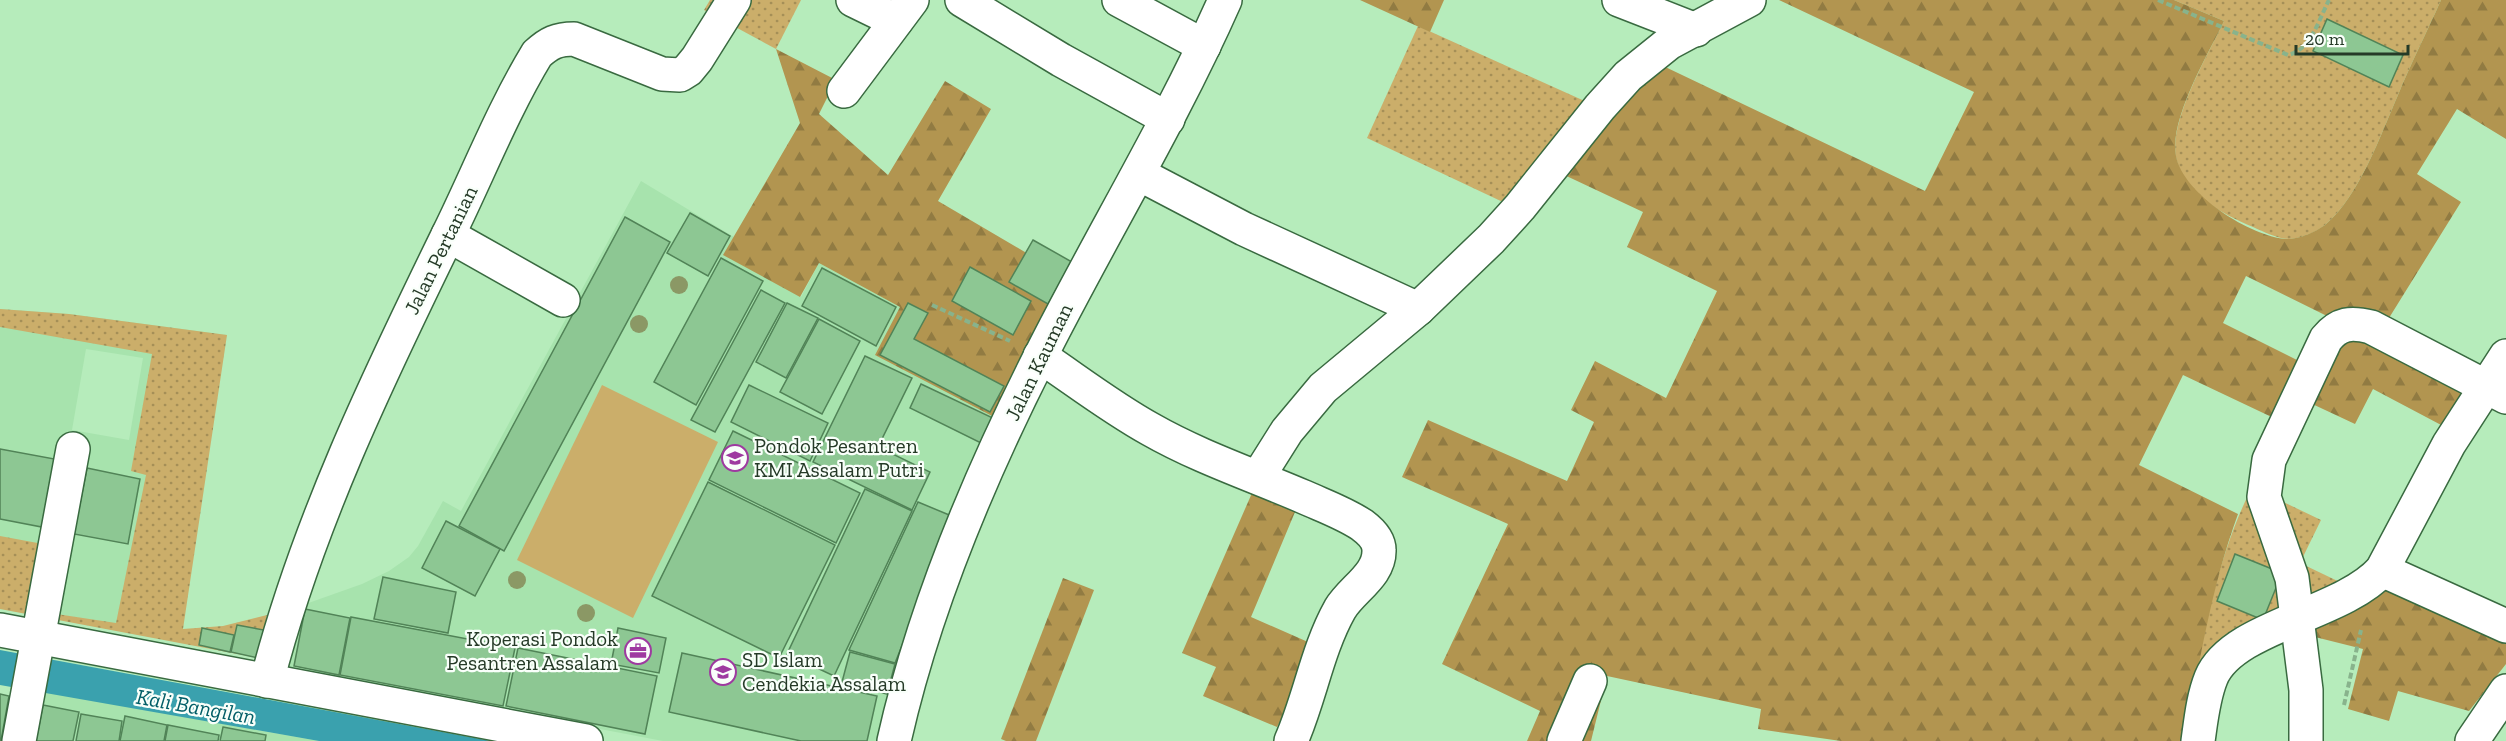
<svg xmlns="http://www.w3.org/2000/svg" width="2506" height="741" font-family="'Zilla Slab',serif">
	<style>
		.built { fill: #a7e3ad; fill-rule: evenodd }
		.grass { fill: url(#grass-dots) }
		.forest { fill: url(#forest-firs); fill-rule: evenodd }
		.garden { fill: #cbae6a }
		.water { fill: #3aa1ae }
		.building { fill: #8dc793; stroke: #518357; stroke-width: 1.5 }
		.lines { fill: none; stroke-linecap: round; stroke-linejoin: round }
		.minor-casing { stroke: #396a40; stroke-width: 36 }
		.path { stroke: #88b38c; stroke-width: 4; stroke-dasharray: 6 3; stroke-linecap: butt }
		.minor { stroke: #fff; stroke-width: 33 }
		.tree { fill: #8b9865 }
		.labels { text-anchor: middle; stroke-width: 4.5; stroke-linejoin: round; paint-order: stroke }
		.street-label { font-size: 21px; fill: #253a27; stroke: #f9fffa }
		.poi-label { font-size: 21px; fill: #253a27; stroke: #f9fffa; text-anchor: start }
		.water-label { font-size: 22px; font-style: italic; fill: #025e67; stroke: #f9fffa }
	</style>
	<defs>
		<pattern id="grass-dots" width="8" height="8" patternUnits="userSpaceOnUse" patternTransform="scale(1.5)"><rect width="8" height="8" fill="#cbae6a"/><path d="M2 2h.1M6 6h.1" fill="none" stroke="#a58f57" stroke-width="1.8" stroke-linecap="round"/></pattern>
		<pattern id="forest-firs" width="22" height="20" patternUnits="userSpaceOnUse" patternTransform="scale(1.5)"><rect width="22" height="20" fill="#b29550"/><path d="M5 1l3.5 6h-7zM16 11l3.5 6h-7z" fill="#917b42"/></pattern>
	</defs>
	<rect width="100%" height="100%" fill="#b6ecbb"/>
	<!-- built -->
	<g class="built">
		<path d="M641 181 734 237 724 255 801 297 819 263 900 307 996 418 888 696 878 741H663L286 669 300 606 362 584 389 571 409 557 418 546 443 501 461 511Z"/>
		<path d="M0 309 69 314 227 335 116 624 0 605ZM86 349 143 358 129 440 72 430Z"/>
		<path d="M39 691 319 741H30Z"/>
	</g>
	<!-- grass -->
	<g class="grass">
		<path d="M710 0H801L776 49 704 10Z"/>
		<path d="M2174 0H2441C2427 32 2411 63 2398 95 2381 134 2359 197 2325 225 2316 232 2300 239 2288 239 2276 238 2264 232 2253 227 2222 214 2183 193 2176 157 2169 120 2208 55 2224 21Z"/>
		<path d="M1418 26 1589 103 1505 203 1367 138Z"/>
		<path d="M0 309 69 314 227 335 183 629 223 626 267 615 259 658 0 609V536L43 544 30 610 116 623 146 475 131 471 152 354 0 327Z"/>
		<path d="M2252 487 2321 520 2300 563 2346 585 2195 683C2207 615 2221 549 2252 487Z"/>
	</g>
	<!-- forest -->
	<g class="forest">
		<path d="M1360 0H1444L1430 32Z"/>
		<path d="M1779 0H2174L2224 21C2208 55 2169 119 2176 156 2183 194 2251 237 2287 239 2300 239 2315 232 2325 225 2359 197 2381 134 2398 95 2411 63 2427 32 2441 0H2506V139L2457 109 2417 174 2461 202 2389 318 2481 367 2443 426 2373 389 2355 424 2308 402 2295 428 2183 375 2139 465 2238 514C2211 588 2199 664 2185 741H1841L1758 729 1761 709 1607 676 1591 741H1527L1540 711 1442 664 1508 524 1402 477 1428 420 1567 481 1594 422 1571 410 1595 361 1666 398 1717 291 1627 247 1643 212 1541 164 1636 53 1925 191 1974 92ZM2246 276 2329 317 2305 364 2223 323Z"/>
		<path d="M776 49 836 80 819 114 888 175 945 81 991 109 938 201 1069 278 996 418 875 355 900 307 819 263 800 297 723 255 800 123Z"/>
		<path d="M1252 493 1295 512 1251 617 1308 642 1286 710 1277 727 1203 696 1216 667 1182 653Z"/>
		<path d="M1063 578 1094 590 1036 741H1006L1001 739Z"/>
		<path d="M2386 587 2506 639V664L2469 711 2398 691 2389 721 2348 709 2363 649 2299 633Z"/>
	</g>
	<!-- garden -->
	<path class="garden" d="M602 385 718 442 633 618 517 560Z"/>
	<!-- water -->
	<path class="water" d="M0 650 491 741H319L0 685Z"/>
	<!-- building -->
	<g class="building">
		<path d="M2327 19 2403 55 2389 87 2313 51Z"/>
		<path d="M690 213 730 236 708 276 667 253Z"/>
		<path d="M625 217 670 242 504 551 459 526Z"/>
		<path d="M1033 240 1072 262 1048 304 1009 282Z"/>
		<path d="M721 258 763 281 696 405 654 382Z"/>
		<path d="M970 267 1031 301 1013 335 952 301Z"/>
		<path d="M822 268 896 307 876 346 802 306Z"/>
		<path d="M761 290 785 303 715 432 691 420Z"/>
		<path d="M787 303 818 318 786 378 756 362Z"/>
		<path d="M908 303 928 313 914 339 1004 386 990 412 880 355Z"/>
		<path d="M819 319 860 341 822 414 780 392Z"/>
		<path d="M865 356 912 378 878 447 930 472 912 510 813 462Z"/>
		<path d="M921 384 995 419 983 444 910 408Z"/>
		<path d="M749 385 828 423 810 461 731 422Z"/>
		<path d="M733 431 860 493 836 543 709 480Z"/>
		<path d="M0 449 60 460 47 528 0 519Z"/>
		<path d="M87 468 140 479 128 544 74 534Z"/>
		<path d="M708 482 835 545 779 658 652 596Z"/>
		<path d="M865 489 912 511 834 676 787 654Z"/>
		<path d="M918 502 954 517 895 663 849 650Z"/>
		<path d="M446 521 500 549 475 596 422 568Z"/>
		<path d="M2235 554 2282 573 2263 620 2217 601Z"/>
		<path d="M383 577 456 592 448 633 374 619Z"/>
		<path d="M305 609 350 618 339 675 294 666Z"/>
		<path d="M351 617 515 648 503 706 340 675Z"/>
		<path d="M237 625 264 630 258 658 231 652Z"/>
		<path d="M202 628 234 635 230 652 199 645Z"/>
		<path d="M618 628 666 638 659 673 611 664Z"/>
		<path d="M518 648 657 676 645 734 506 706Z"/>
		<path d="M850 652 895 664 887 694 842 682Z"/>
		<path d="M682 653 877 696 867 741H801L669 712Z"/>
		<path d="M0 694 9 696 1 741H0Z"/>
		<path d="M43 705 79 712 73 741H36Z"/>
		<path d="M81 714 122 721 119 741H76Z"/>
		<path d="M125 716 167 725 164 741H120Z"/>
		<path d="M168 725 219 735 218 741H165Z"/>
		<path d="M223 727 266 735 265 741H220Z"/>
	</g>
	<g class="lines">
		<defs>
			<g id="minor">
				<path d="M853 0 896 21"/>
				<path d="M962 0 1061 60 1168 119"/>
				<path d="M1119 0 1204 46"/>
				<path d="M1619 0 1696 30"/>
				<path d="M844 91 912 0"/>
				<path d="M1139 174 1244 229 1418 309"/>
				<path d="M448 235 563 300"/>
				<path d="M1040 356C1077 381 1112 408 1150 429 1199 457 1253 475 1304 497 1324 506 1344 513 1362 525 1370 531 1379 539 1379 550 1380 575 1352 589 1340 609 1317 650 1310 698 1291 741"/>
				<path d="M1258 477 1287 431 1323 388 1418 309 1491 239 1520 207 1600 107 1628 76 1669 43 1749 0"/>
				<path d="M2382 570 2506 626"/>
				<path d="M0 630 586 741"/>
				<path d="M267 681C307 525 378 378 449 233 478 174 503 110 537 54 549 43 557 39 574 39L662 74 680 75 688 70 697 59 734 0"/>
				<path d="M19 741 73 449"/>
				<path d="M894 741C924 607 979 477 1041 355 1101 236 1171 122 1225 0"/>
				<path d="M1564 741 1590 681"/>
				<path d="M2198 741C2201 720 2203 698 2211 678 2232 626 2342 615 2382 570L2449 444 2506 356"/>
				<path d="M2306 741V690L2292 578 2264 497 2269 460 2326 339C2339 323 2351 322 2371 327L2506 397"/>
				<path d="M2472 741 2506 691"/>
			</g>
		</defs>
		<!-- minor casing -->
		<use href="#minor" class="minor-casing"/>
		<!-- path -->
		<g class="path">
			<path d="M2158 0 2288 55C2311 50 2319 19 2329 0"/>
			<path d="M932 305 1010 341"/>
			<path d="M2344 705 2361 630"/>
		</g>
		<!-- minor -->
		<use href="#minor" class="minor"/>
	</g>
	<!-- trees -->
	<g class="tree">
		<circle cx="679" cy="285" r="9"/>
		<circle cx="639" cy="324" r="9"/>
		<circle cx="517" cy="580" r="9"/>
		<circle cx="586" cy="613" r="9"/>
	</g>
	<!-- icons -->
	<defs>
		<symbol id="school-ring" viewBox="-11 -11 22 22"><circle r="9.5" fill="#f9fffa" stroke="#9e3aa0" stroke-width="1.5"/><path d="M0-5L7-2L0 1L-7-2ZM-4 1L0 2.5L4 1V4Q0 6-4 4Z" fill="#9e3aa0"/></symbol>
		<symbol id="office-ring" viewBox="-11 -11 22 22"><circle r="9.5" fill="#f9fffa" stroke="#9e3aa0" stroke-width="1.5"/><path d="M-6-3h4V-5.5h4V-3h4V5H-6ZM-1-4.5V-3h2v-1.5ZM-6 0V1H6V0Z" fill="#9e3aa0"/></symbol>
	</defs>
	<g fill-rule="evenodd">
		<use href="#school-ring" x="720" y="443" width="30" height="30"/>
		<use href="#office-ring" x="623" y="636" width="30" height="30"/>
		<use href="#school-ring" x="708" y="657" width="30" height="30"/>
	</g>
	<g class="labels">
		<!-- street labels -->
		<g class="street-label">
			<text transform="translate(441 250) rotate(-64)" y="7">Jalan Pertanian</text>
			<text transform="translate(1039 362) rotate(-64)" y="7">Jalan Kauman</text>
		</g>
		<!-- poi labels -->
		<g class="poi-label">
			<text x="754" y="453">Pondok Pesantren<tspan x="754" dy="24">KMI Assalam Putri</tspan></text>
			<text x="618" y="646" text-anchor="end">Koperasi Pondok<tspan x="618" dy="24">Pesantren Assalam</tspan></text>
			<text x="742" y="667">SD Islam<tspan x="742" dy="24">Cendekia Assalam</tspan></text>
		</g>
		<!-- water labels -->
		<g class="water-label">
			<text transform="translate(196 706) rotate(10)" y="8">Kali Bangilan</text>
		</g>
	</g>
	<!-- scale -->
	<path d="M2296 45v9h112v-9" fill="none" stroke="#253a27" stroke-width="3"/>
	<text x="2305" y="45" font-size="18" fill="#253a27" stroke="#f9fffa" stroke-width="4.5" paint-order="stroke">20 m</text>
</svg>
